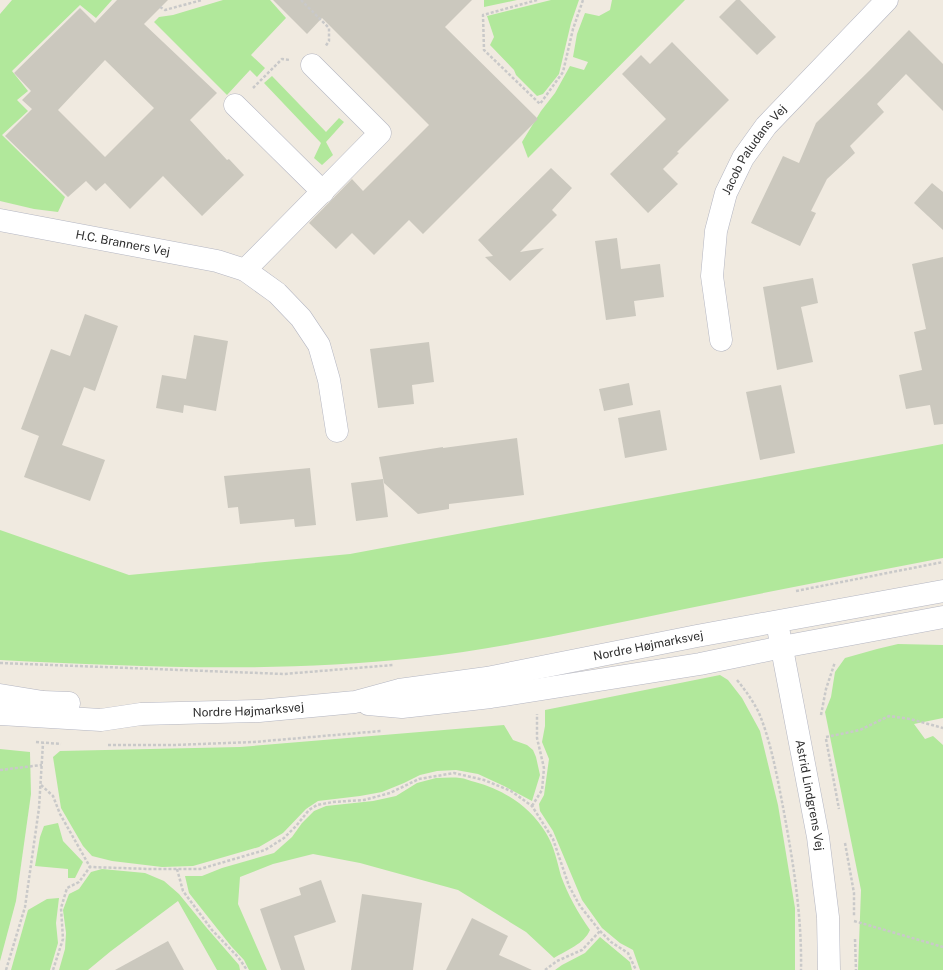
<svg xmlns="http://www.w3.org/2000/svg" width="943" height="970" font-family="'Public Sans',sans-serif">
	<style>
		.green { fill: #b1e89b }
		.building { fill: #cbc8be; fill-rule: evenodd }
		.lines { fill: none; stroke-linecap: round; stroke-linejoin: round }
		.minor-casing { stroke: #b4b6c2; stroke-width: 23 }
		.path { stroke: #c9c9c9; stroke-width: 2.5; stroke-dasharray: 3 2; stroke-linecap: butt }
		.minor { stroke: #fff; stroke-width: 22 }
		.labels { text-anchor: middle; stroke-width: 3.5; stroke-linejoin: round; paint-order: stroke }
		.street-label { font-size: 12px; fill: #2e2e2e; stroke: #fff }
	</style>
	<rect width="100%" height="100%" fill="#f0eae0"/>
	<!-- green -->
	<g class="green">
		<path d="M12 0H112L96 18 80 5 12 71 28 91 17 100 28 111 2 135 65 197 58 212 34 209 0 201V14Z"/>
		<path d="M223 0H270L286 18 251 55 265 68 257 77 250 70 227 95 154 22 159 17 173 15Z"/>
		<path d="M484 0H517L484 7Z"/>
		<path d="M551 0H579L571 23 559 74 543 94 537 96 516 75 514 70 490 45 494 37 487 16Z"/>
		<path d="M612 0H685L528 158 522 142 541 111 555 93 570 66 584 70 588 62 573 57 577 34 585 13 599 16 610 10Z"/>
		<path d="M272 76 326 132 339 118 344 122 326 142 333 155 322 165 314 158 321 143 264 83Z"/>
		<path d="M943 444V558C855 575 767 592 680 610 592 628 505 648 416 658 277 673 140 667 0 660V530L129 575 350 554Z"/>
		<path d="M898 644 943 645V718L914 724 925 739 933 736 943 745V970H858L861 890 825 712 831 697 835 672 845 658 877 649Z"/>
		<path d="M720 675 728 680 742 698 760 731 778 805 795 908V970H640L633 950 620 943 602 928 582 900 553 831 540 811 539 804 544 795 549 759 542 742 545 726V710Z"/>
		<path d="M504 725 513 740 527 745 533 750 536 757 540 775 532 801 504 786 478 774 456 770 437 771 420 775 404 783 382 792 360 796 318 801 306 809 283 833 259 847 193 866 162 867 112 861 92 856 83 846 61 808 53 757 60 751 240 747Z"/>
		<path d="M0 749 30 752 31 794 16 901 0 961Z"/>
		<path d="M436 778C444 778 452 777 460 778 465 778 470 781 475 782 504 790 530 806 546 833 554 846 557 861 561 876 568 895 578 913 590 930 584 944 567 950 554 958L526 932 458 890 360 863 313 854 273 864 240 877 238 904 267 970H249L244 960 231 946 189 893 185 876H202L222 868 274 853 292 837 302 823 314 811 326 806 373 801 396 796 417 783Z"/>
		<path d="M58 823 63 841 83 862 75 878H68V869L35 866 40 837 44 826Z"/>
		<path d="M102 869 145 873 164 881 179 894 206 927 239 965 240 970H217L178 901 111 951 88 970H59L65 949 66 933 63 910 69 894 79 889 91 872Z"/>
		<path d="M59 898 56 923 58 943 50 970H11L28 910 47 899Z"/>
		<path d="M600 937 630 962 632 970H555L562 965 585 953Z"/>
	</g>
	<!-- building -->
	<g class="building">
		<path d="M117 0H168L144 24 217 93 190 120 227 160 229 159 244 175 202 216 163 176 130 209 105 183 96 191 86 181 68 197 5 136 32 109 22 100 31 91 14 73 80 8 95 23ZM105 60 154 108 105 157 58 110Z"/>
		<path d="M273 0H472L445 27 538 119 423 234 409 220 374 255 352 233 336 249 309 223 352 179 363 191 429 125 322 18 307 34Z"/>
		<path d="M736 0H740L776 37 757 55 719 17Z"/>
		<path d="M909 30 943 64V111L906 74 877 104 884 112 850 146 855 153 827 179 811 211 816 213 800 246 751 223 783 156 799 163 816 123 870 70Z"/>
		<path d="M672 42 729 100 677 152 679 153 663 169 678 184 648 213 610 174 666 119 622 74 641 55 650 64Z"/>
		<path d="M551 168 572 188 552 210 557 215 520 252 544 248 510 281 485 257 493 256 478 240Z"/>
		<path d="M932 183 943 192V230L914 203Z"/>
		<path d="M617 238 621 269 660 264 664 297 634 301 636 316 606 320 595 241Z"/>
		<path d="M943 257V424L934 425 930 405 906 409 899 375 922 370 914 332 926 329 912 264Z"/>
		<path d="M813 278 818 303 801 307 813 362 777 370 763 287Z"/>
		<path d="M85 314 118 326 95 391 84 387 62 445 105 460 90 501 24 477 39 436 21 429 51 349 70 356Z"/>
		<path d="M194 335 228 341 216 411 184 405 183 413 156 408 162 375 186 379Z"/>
		<path d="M429 342 434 382 412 385 414 404 378 408 370 349Z"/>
		<path d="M629 383 633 405 604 411 599 389Z"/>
		<path d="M781 385 795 453 760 460 746 392Z"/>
		<path d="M660 410 667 450 625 458 618 418Z"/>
		<path d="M517 438 524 495 449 504V509L418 514 384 483 379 457 443 447V448Z"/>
		<path d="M310 468 316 525 295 527 294 519 240 524 238 507 228 508 224 476Z"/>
		<path d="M383 479 388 517 356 521 351 483Z"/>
		<path d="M321 880 336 922 294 936 305 970H281L260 909 301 895 299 888Z"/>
		<path d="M362 894 422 903 413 970H351Z"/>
		<path d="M472 918 508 936 499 955 532 970H446Z"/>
		<path d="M168 941 184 970H115Z"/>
	</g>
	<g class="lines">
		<defs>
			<g id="minor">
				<path d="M235 105 323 192"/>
				<path id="s1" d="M0 220 217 261 245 270 277 293 301 318 319 345 329 380 337 431"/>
				<path d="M245 270 380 133 312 65"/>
				<path id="s2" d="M721 340 712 276 716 231 726 193 743 158 766 126 887 0"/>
				<path id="s3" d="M779 633 818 837 828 917 829 970"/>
				<path d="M0 695 43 702 69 703"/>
				<path d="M368 704 402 707 491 697 700 664 782 647 943 617"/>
				<path id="s4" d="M0 714 101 720 141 714 259 711 355 702 399 690 487 678 697 636 943 591"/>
			</g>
		</defs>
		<!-- minor casing -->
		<use href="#minor" class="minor-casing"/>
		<!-- path -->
		<g class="path">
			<path d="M301 0 329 28V41L325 47"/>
			<path d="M537 0 483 15 484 50 540 104 563 72 573 29 583 0"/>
			<path d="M160 7 165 10 202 0"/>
			<path d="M253 88 282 59 290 60"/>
			<path d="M796 591 943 562"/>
			<path d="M0 663 284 674 393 665"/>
			<path d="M737 680C746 691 753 701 759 713 771 742 777 776 783 807 793 861 802 915 801 970"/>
			<path d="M821 715 826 689 835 662"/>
			<path d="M826 737 860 730 889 716 910 719 943 728"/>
			<path d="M826 739 839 809"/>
			<path d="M36 742 61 744"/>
			<path d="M108 745H173L254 742 381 731"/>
			<path d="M0 770 42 765"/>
			<path d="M41 785 53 796 60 814 90 867"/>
			<path d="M532 806 542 790 544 768 537 738V714"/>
			<path d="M845 843 854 893V916"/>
			<path d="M177 869 183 891 212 930 238 957 247 970"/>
			<path d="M854 921 943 947"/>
			<path d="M855 939 856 970"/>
			<path d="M6 970 25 907 39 808 43 743"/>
			<path d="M53 970 63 939 61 908 67 888 79 882 90 867 150 869H200L265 850 284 838 296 826 309 810 317 805 333 802 364 800 390 793 419 779 454 773 484 780 511 791 532 806 553 839 569 886 580 906 600 931 611 942 628 953 636 970"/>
			<path d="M545 970 557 961 582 950 600 931"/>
		</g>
		<!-- minor -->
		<use href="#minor" class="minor"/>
	</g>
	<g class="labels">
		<!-- street labels -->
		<g class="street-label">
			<text dy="4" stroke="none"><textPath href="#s2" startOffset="201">Jacob Paludans Vej</textPath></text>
			<text dy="4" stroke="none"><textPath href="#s1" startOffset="125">H.C. Branners Vej</textPath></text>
			<text dy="4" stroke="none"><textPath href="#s4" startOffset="655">Nordre Højmarksvej</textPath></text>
			<text dy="4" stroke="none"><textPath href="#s4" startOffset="249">Nordre Højmarksvej</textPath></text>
			<text dy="4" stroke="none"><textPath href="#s3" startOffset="165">Astrid Lindgrens Vej</textPath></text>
		</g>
	</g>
</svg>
